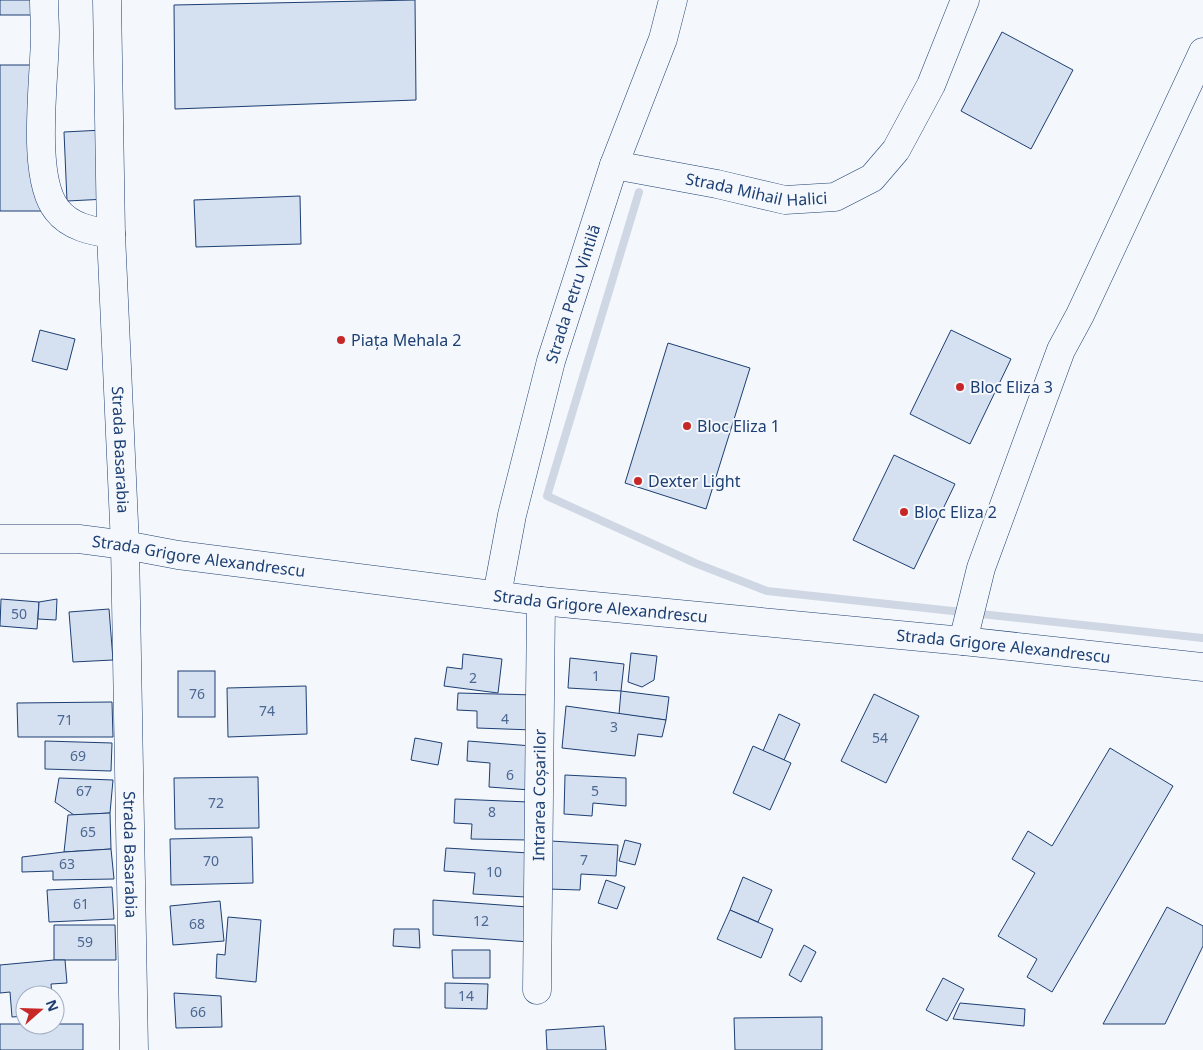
<svg xmlns="http://www.w3.org/2000/svg" width="1203" height="1050" font-family="'Noto Sans',sans-serif">
	<style>
		.lines { fill: none; stroke-linecap: round; stroke-linejoin: round }
		.stream { stroke: #cfd7e4; stroke-width: 8 }
		.building { fill: #d5e0f0; stroke: #1d3f73 }
		.minor-casing { stroke: #1d3f73; stroke-width: 29 }
		.minor { stroke: #f4f7fb; stroke-width: 28 }
		.poi-dot { fill: #c62828; stroke: #f4f7fb; stroke-width: 2 }
		.labels { text-anchor: middle; stroke-width: 4; stroke-linejoin: round; paint-order: stroke }
		.number-label { font-size: 14px; fill: #4b6792 }
		.street-label { font-size: 16px; fill: #1d3f73; stroke: #f4f7fb }
		.poi-label { font-size: 16px; fill: #1d3f73; stroke: #f4f7fb; text-anchor: start }
	</style>
	<rect width="100%" height="100%" fill="#f4f7fb"/>
	<g class="lines">
		<!-- stream -->
		<path class="stream" d="M639 192 547 496 695 563 767 591 1203 638"/>
	</g>
	<!-- building -->
	<g class="building">
		<rect x="0" y="0" width="32" height="15"/>
		<path d="M415 0 416 100 175 109 174 5Z"/>
		<path d="M1002 32 1073 70 1031 149 961 111Z"/>
		<rect x="0" y="65" width="42" height="146"/>
		<path d="M103 130 107 199 67 201 64 132Z"/>
		<path d="M300 196 301 244 196 247 194 200Z"/>
		<path d="M40 330 75 339 67 370 32 361Z"/>
		<path d="M951 330 1011 359 970 444 910 414Z"/>
		<path d="M668 343 750 368 706 509 625 483Z"/>
		<path d="M894 455 955 484 914 569 853 540Z"/>
		<path d="M1 599 39 602 37 629 0 626Z"/>
		<path d="M57 599 56 620 38 619 39 602Z"/>
		<path d="M109 609 113 660 73 662 69 612Z"/>
		<path d="M631 653 657 656 654 680 642 687 628 682Z"/>
		<path d="M463 654 502 659 498 693 444 686 447 667 462 669Z"/>
		<path d="M570 658 624 664 621 691 568 688Z"/>
		<rect x="178" y="671" width="37" height="46"/>
		<path d="M306 686 307 734 228 737 227 688Z"/>
		<path d="M621 691 669 697 666 720 619 714Z"/>
		<path d="M458 693 535 695 533 730 477 728V711L457 710Z"/>
		<path d="M874 694 919 716 886 783 841 761Z"/>
		<path d="M112 702 113 737H18L17 703Z"/>
		<path d="M566 706 666 720 662 737 638 734 635 756 562 748Z"/>
		<path d="M779 714 800 724 784 760 763 751Z"/>
		<path d="M415 738 442 743 438 765 411 760Z"/>
		<path d="M45 741 112 743 111 771 45 769Z"/>
		<path d="M468 741 532 746 530 790 489 787 490 763 467 761Z"/>
		<path d="M753 746 791 763 770 810 733 793Z"/>
		<path d="M1110 748 1173 786 1052 992 1027 977 1037 959 998 936 1035 873 1012 859 1028 831 1052 846Z"/>
		<path d="M565 775 626 778V806L593 803 592 816 564 814Z"/>
		<path d="M258 777 259 828 175 829 174 778Z"/>
		<path d="M59 778 113 780 110 813 74 815 55 802Z"/>
		<path d="M455 799 529 802 528 840 471 839 472 824 454 823Z"/>
		<path d="M110 813 111 849 64 852 68 815Z"/>
		<path d="M252 837 253 883 171 885 170 839Z"/>
		<path d="M625 840 641 844 635 865 619 861Z"/>
		<path d="M551 841 618 845 616 876 581 874 580 890 548 889Z"/>
		<path d="M446 848 529 853 526 897 473 894 475 873 444 871Z"/>
		<path d="M111 849 114 879 53 880V871L22 872V857L64 852Z"/>
		<path d="M743 877 772 890 758 922 730 910Z"/>
		<path d="M606 880 625 887 617 909 598 903Z"/>
		<path d="M112 887 114 919 49 922 47 890Z"/>
		<path d="M433 900 528 907 529 942 433 935Z"/>
		<path d="M220 901 224 941 173 945 170 906Z"/>
		<path d="M1167 907 1203 926V946L1165 1024H1103Z"/>
		<path d="M730 910 773 929 761 958 717 939Z"/>
		<path d="M228 917 261 920 256 982 216 978 217 954 225 955Z"/>
		<path d="M54 925H115L116 960H54Z"/>
		<path d="M394 929H419L420 948 393 946Z"/>
		<path d="M804 945 816 952 801 982 789 975Z"/>
		<path d="M452 950H490V978H453Z"/>
		<path d="M54 960H65L67 983 51 984 52 995H25V1016L12 1017 10 992 0 993V965Z"/>
		<path d="M943 978 964 989 947 1021 926 1010Z"/>
		<path d="M445 983 488 984 487 1009 445 1008Z"/>
		<path d="M174 993 221 996 222 1027 176 1028Z"/>
		<path d="M960 1003 1025 1009 1024 1026 953 1019Z"/>
		<path d="M822 1017V1050H735L734 1018Z"/>
		<rect x="0" y="1024" width="83" height="26"/>
		<path d="M604 1026 606 1050H547L546 1030Z"/>
	</g>
	<g class="lines">
		<defs>
			<g id="minor">
				<path d="M44 0C44 11 45 23 45 34 45 77 30 177 57 210 70 227 92 231 111 234"/>
				<path id="s1" d="M107 0 111 234 125 545 134 1050"/>
				<path id="s2" d="M614 165 717 184 785 200 835 197 872 178 896 150 931 85 965 0"/>
				<path id="s3" d="M0 539H79L125 545 178 555 541 601 963 641 1203 667"/>
				<path id="s4" d="M497 595 512 515 551 361 614 165 663 39 673 0"/>
				<path d="M963 641 981 568 1061 350 1080 315 1203 52"/>
				<path id="s5" d="M537 990 541 601"/>
			</g>
		</defs>
		<!-- minor casing -->
		<use href="#minor" class="minor-casing"/>
		<!-- minor -->
		<use href="#minor" class="minor"/>
	</g>
	<!-- markers -->
	<g class="poi-dot">
		<circle cx="341" cy="340" r="5"/>
		<circle cx="960" cy="387" r="5"/>
		<circle cx="687" cy="426" r="5"/>
		<circle cx="638" cy="481" r="5"/>
		<circle cx="904" cy="512" r="5"/>
	</g>
	<g class="labels">
		<!-- number labels -->
		<g class="number-label">
			<text x="19" y="619">50</text>
			<text x="596" y="681">1</text>
			<text x="473" y="683">2</text>
			<text x="197" y="699">76</text>
			<text x="267" y="716">74</text>
			<text x="505" y="724">4</text>
			<text x="65" y="725">71</text>
			<text x="614" y="732">3</text>
			<text x="880" y="743">54</text>
			<text x="78" y="761">69</text>
			<text x="510" y="780">6</text>
			<text x="84" y="796">67</text>
			<text x="595" y="796">5</text>
			<text x="216" y="808">72</text>
			<text x="492" y="817">8</text>
			<text x="88" y="837">65</text>
			<text x="584" y="865">7</text>
			<text x="211" y="866">70</text>
			<text x="67" y="869">63</text>
			<text x="494" y="877">10</text>
			<text x="81" y="909">61</text>
			<text x="481" y="926">12</text>
			<text x="197" y="929">68</text>
			<text x="85" y="947">59</text>
			<text x="466" y="1001">14</text>
			<text x="198" y="1017">66</text>
		</g>
		<!-- street labels -->
		<g class="street-label">
			<text dy="6" stroke="none"><textPath href="#s2" startOffset="145">Strada Mihail Halici</textPath></text>
			<text dy="6" stroke="none"><textPath href="#s4" startOffset="311">Strada Petru Vintilă</textPath></text>
			<text dy="6" stroke="none"><textPath href="#s1" startOffset="450">Strada Basarabia</textPath></text>
			<text dy="6" stroke="none"><textPath href="#s3" startOffset="200">Strada Grigore Alexandrescu</textPath></text>
			<text dy="6" stroke="none"><textPath href="#s3" startOffset="605">Strada Grigore Alexandrescu</textPath></text>
			<text dy="6" stroke="none"><textPath href="#s3" startOffset="1010">Strada Grigore Alexandrescu</textPath></text>
			<text dy="6" stroke="none"><textPath href="#s5" startOffset="195">Intrarea Coșarilor</textPath></text>
			<text dy="6" stroke="none"><textPath href="#s1" startOffset="855">Strada Basarabia</textPath></text>
		</g>
		<!-- poi labels -->
		<g class="poi-label">
			<text x="351" y="346">Piața Mehala 2</text>
			<text x="970" y="393">Bloc Eliza 3</text>
			<text x="697" y="432">Bloc Eliza 1</text>
			<text x="648" y="487">Dexter Light</text>
			<text x="914" y="518">Bloc Eliza 2</text>
		</g>
	</g>
	<!-- north arrow -->
	<g transform="translate(40 1010) rotate(70)"><circle r="24" fill="#f4f7fb" stroke="#9eadc5"/>
	<path d="M0-4L9 19L0 12L-9 19Z" fill="#c62828"/>
	<text y="-8" font-size="14" font-weight="bold" text-anchor="middle" fill="#1d3f73">N</text>
	</g>
</svg>
